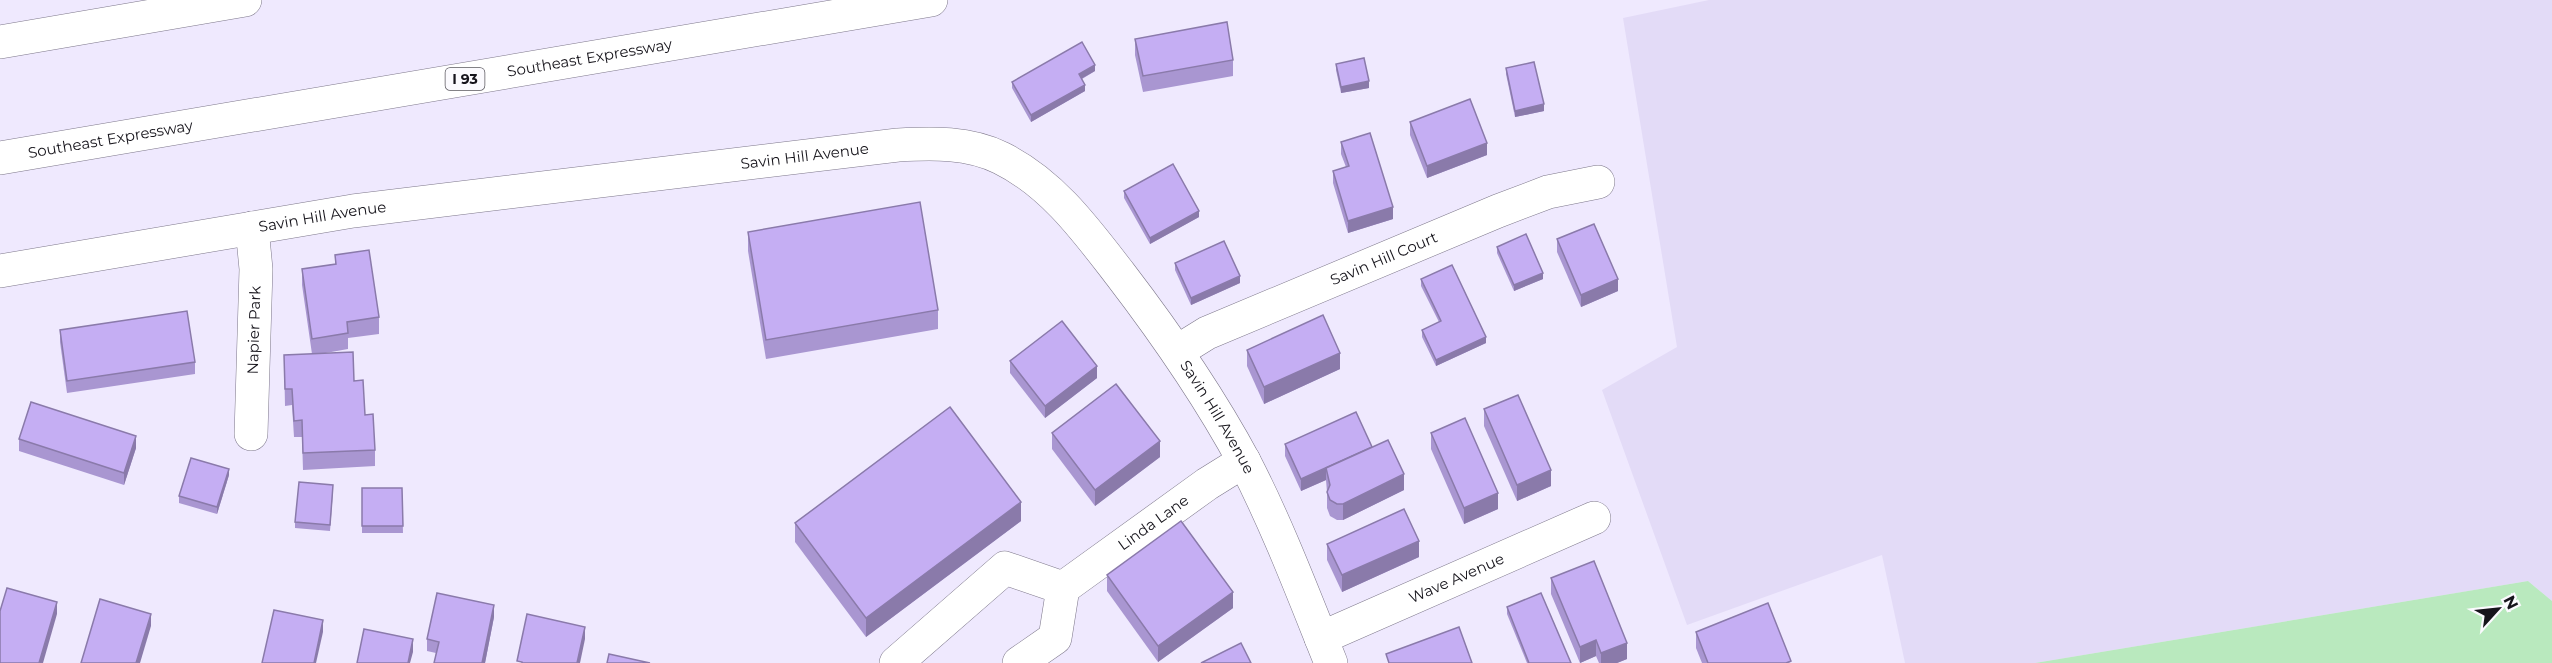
<svg xmlns="http://www.w3.org/2000/svg" width="2552" height="663" font-family="Montserrat,sans-serif">
	<style>
		.built { fill: #e3dbf7 }
		.green { fill: #b9e9be }
		.lines { fill: none; stroke-linecap: round; stroke-linejoin: round }
		.minor-casing { stroke: #7d778a; stroke-width: 34 }
		.tertiary-casing { stroke: #7d778a; stroke-width: 34 }
		.motorway-casing { stroke: #7d778a; stroke-width: 34 }
		.minor { stroke: #fff; stroke-width: 33 }
		.tertiary { stroke: #fff; stroke-width: 33 }
		.motorway { stroke: #fff; stroke-width: 33 }
		.wall { fill: #a996d1 }
		.shaded-wall { fill: #8a7aaa }
		.building { fill: #c5aef3; stroke: #8a7aaa; stroke-width: 1.5 }
		.labels { text-anchor: middle; stroke-width: 5; stroke-linejoin: round; paint-order: stroke }
		.shield { fill: #fbfafe; stroke: #5b595f; stroke-width: 1.5 }
		.shield-label { font-size: 14px; font-weight: bold; fill: #16141b }
		.street-label { font-size: 15px; fill: #16141b; stroke: #fbfafe }
	</style>
	<rect width="100%" height="100%" fill="#efe9fe"/>
	<!-- built -->
	<path class="built" d="M1709 0H2552V601L2528 581 2035 663H1905L1882 555 1687 625 1602 390 1677 347 1623 18Z"/>
	<!-- green -->
	<path class="green" d="M2528 581 2552 601V663H2035Z"/>
	<g class="lines">
		<defs>
			<g id="minor">
				<path id="s1" d="M1178 351 1207 333 1498 211 1548 192 1598 182"/>
				<path id="s2" d="M251 434 256 269 252 228"/>
				<path id="s3" d="M1321 638 1594 518"/>
				<path d="M896 663 1005 568 1063 588"/>
				<path id="s4" d="M1019 663 1055 638 1063 588 1207 484 1244 461"/>
			</g>
			<g id="tertiary">
				<path id="s5" d="M0 271 353 211 898 145C932 143 969 142 1001 158 1052 183 1086 230 1120 274 1166 334 1209 396 1245 463 1278 527 1304 596 1331 663"/>
			</g>
			<g id="motorway">
				<path d="M0 42 245 0"/>
				<path id="s6" d="M0 158 931 0"/>
			</g>
		</defs>
		<!-- minor casing -->
		<use href="#minor" class="minor-casing"/>
		<!-- tertiary casing -->
		<use href="#tertiary" class="tertiary-casing"/>
		<!-- motorway casing -->
		<use href="#motorway" class="motorway-casing"/>
		<!-- minor -->
		<use href="#minor" class="minor"/>
		<!-- tertiary -->
		<use href="#tertiary" class="tertiary"/>
		<!-- motorway -->
		<use href="#motorway" class="motorway"/>
	</g>
	<!-- wall -->
	<g class="wall">
		<path d="M1135 39 1233 60V76L1143 92 1135 55Z"/>
		<path d="M1336 64 1369 88 1341 93 1336 70Z"/>
		<path d="M1506 68 1544 111 1515 117 1506 74Z"/>
		<path d="M1095 71 1082 79 1085 91 1031 122 1012 88V82Z"/>
		<path d="M1410 122 1487 155 1427 178 1410 135Z"/>
		<path d="M1341 142 1393 219 1348 233 1333 183V171L1346 167 1341 154Z"/>
		<path d="M1124 191 1199 217 1150 244 1124 198Z"/>
		<path d="M748 232 938 310V329L766 359 748 251Z"/>
		<path d="M1557 239 1618 291 1581 307 1557 252Z"/>
		<path d="M1497 247 1543 279 1514 291 1497 253Z"/>
		<path d="M335 255 379 317V334L348 338V349L320 354 354 381 375 450V466L303 470 302 437H294L292 405 285 406 284 355 312 354 302 285V269L335 264Z"/>
		<path d="M1175 263 1240 283 1191 305 1175 270Z"/>
		<path d="M1421 279 1486 343 1436 366 1422 337V330L1439 322 1421 286Z"/>
		<path d="M60 330 195 362V374L67 393 60 342Z"/>
		<path d="M1247 350 1340 369 1264 404 1247 366Z"/>
		<path d="M1010 361 1097 378 1045 418 1010 373Z"/>
		<path d="M1484 409 1551 486 1517 501 1484 426Z"/>
		<path d="M1052 433 1160 457 1095 506 1052 449Z"/>
		<path d="M1431 433 1498 509 1464 524 1431 449Z"/>
		<path d="M19 439 136 448 124 485 19 451Z"/>
		<path d="M1285 444 1372 447 1404 490 1343 520H1337L1330 516 1327 508V492L1326 480 1301 491 1285 456Z"/>
		<path d="M229 475 217 514 179 503V496Z"/>
		<path d="M362 488H402L403 533H362Z"/>
		<path d="M333 492 330 531 295 528V522Z"/>
		<path d="M1021 521 866 637 795 542V523Z"/>
		<path d="M1327 544 1419 557 1342 592 1327 560Z"/>
		<path d="M1107 575 1233 608 1158 662 1107 591Z"/>
		<path d="M1551 578 1627 659 1617 663H1599L1596 656 1580 663 1551 594Z"/>
		<path d="M1507 607 1571 663H1527L1507 614Z"/>
		<path d="M494 617 485 663H434L436 653 427 651V639Z"/>
		<path d="M1696 632 1791 663H1702L1696 648Z"/>
	</g>
	<!-- shaded-wall -->
	<g class="shaded-wall">
		<path d="M1095 65V71L1079 80V74Z"/>
		<path d="M1369 81V88L1341 93V87Z"/>
		<path d="M1085 85V91L1031 122V115Z"/>
		<path d="M1544 104V111L1515 117V111Z"/>
		<path d="M1487 143V155L1427 178V166Z"/>
		<path d="M1393 207V219L1348 233V221Z"/>
		<path d="M1199 211V217L1150 244V238Z"/>
		<path d="M1543 273V279L1514 291V285Z"/>
		<path d="M1240 276V283L1191 305V298Z"/>
		<path d="M1618 279V291L1581 307V295Z"/>
		<path d="M1486 337V343L1436 366V360Z"/>
		<path d="M1340 353V369L1264 404V387Z"/>
		<path d="M1097 366V378L1045 418V406Z"/>
		<path d="M136 436V448L124 485V473Z"/>
		<path d="M1160 441V457L1095 506V490Z"/>
		<path d="M1326 468V480L1301 491V479Z"/>
		<path d="M229 469V475L217 514V507Z"/>
		<path d="M1551 470V486L1517 501V485Z"/>
		<path d="M1404 474V490L1343 520V504Z"/>
		<path d="M1498 493V509L1464 524V508Z"/>
		<path d="M1021 502V521L866 637V618Z"/>
		<path d="M1419 541V557L1342 592V575Z"/>
		<path d="M1233 592V608L1158 662V646Z"/>
		<path d="M57 602V614L43 663H39Z"/>
		<path d="M494 605V617L485 663H482Z"/>
		<path d="M151 614V626L140 663H136Z"/>
		<path d="M323 620V632L316 663H314Z"/>
		<path d="M585 627V639L580 663H577Z"/>
		<path d="M413 639V652L410 663H408Z"/>
		<path d="M1596 640V656L1580 663V647Z"/>
		<path d="M1627 643V659L1617 663H1601V653Z"/>
	</g>
	<!-- building -->
	<g class="building">
		<path d="M1227 22 1233 60 1143 76 1135 39Z"/>
		<path d="M1082 42 1095 65 1079 74 1085 85 1031 115 1012 82Z"/>
		<path d="M1364 58 1369 81 1341 87 1336 64Z"/>
		<path d="M1534 62 1544 104 1515 111 1506 68Z"/>
		<path d="M1470 99 1487 143 1427 166 1410 122Z"/>
		<path d="M1370 133 1393 207 1348 221 1333 171 1349 166 1341 142Z"/>
		<path d="M1173 164 1199 211 1150 238 1124 191Z"/>
		<path d="M920 202 938 310 766 340 748 232Z"/>
		<path d="M1594 224 1618 279 1581 295 1557 239Z"/>
		<path d="M1526 234 1543 273 1514 285 1497 247Z"/>
		<path d="M1224 241 1240 276 1191 298 1175 263Z"/>
		<path d="M369 250 379 317 347 322 348 333 312 339 302 269 336 264 335 255Z"/>
		<path d="M1452 265 1486 337 1436 360 1422 330 1441 321 1421 279Z"/>
		<path d="M187 311 195 362 67 381 60 330Z"/>
		<path d="M1323 315 1340 353 1264 387 1247 350Z"/>
		<path d="M1062 321 1097 366 1045 406 1010 361Z"/>
		<path d="M353 352 354 381 363 380 365 415 373 414 375 450 303 453 302 420 294 421 292 389H285L284 355Z"/>
		<path d="M1116 384 1160 441 1095 490 1052 433Z"/>
		<path d="M1518 395 1551 470 1517 485 1484 409Z"/>
		<path d="M31 402 136 436 124 473 19 439Z"/>
		<path d="M950 407 1021 502 866 618 795 523Z"/>
		<path d="M1356 412 1372 447 1301 479 1285 444Z"/>
		<path d="M1465 418 1498 493 1464 508 1431 433Z"/>
		<path d="M1388 440 1404 474 1343 504H1337L1330 500 1327 492 1330 485 1326 468Z"/>
		<path d="M191 458 229 469 217 507 179 496Z"/>
		<path d="M299 482 333 485 330 525 295 522Z"/>
		<path d="M362 488H402L403 526H362Z"/>
		<path d="M1404 509 1419 541 1342 575 1327 544Z"/>
		<path d="M1181 521 1233 592 1158 646 1107 575Z"/>
		<path d="M1594 561 1627 643 1601 653 1596 640 1580 647 1551 578Z"/>
		<path d="M7 588 57 602 39 663H0V611Z"/>
		<path d="M437 593 494 605 482 663H434L439 642 427 639Z"/>
		<path d="M1541 593 1571 663H1529L1507 607Z"/>
		<path d="M100 599 151 614 136 663H81Z"/>
		<path d="M1768 603 1791 661 1786 663H1708L1696 632Z"/>
		<path d="M274 610 323 620 314 663H262Z"/>
		<path d="M527 614 585 627 577 663H522V662L517 661Z"/>
		<path d="M1459 627 1472 663H1389L1386 654Z"/>
		<path d="M364 629 413 639 408 663H357Z"/>
		<path d="M1241 643 1251 663H1201Z"/>
		<path d="M609 654 650 663H607Z"/>
	</g>
	<g class="labels">
		<!-- shield labels -->
		<rect class="shield" x="445.5" y="68" width="39" height="22" rx="4.5"/>
		<g class="shield-label">
			<text x="465" y="84">I 93</text>
		</g>
		<!-- street labels -->
		<g class="street-label">
			<text dy="5" stroke="none"><textPath href="#s6" startOffset="598">Southeast Expressway</textPath></text>
			<text dy="5" stroke="none"><textPath href="#s6" startOffset="112">Southeast Expressway</textPath></text>
			<text dy="5" stroke="none"><textPath href="#s5" startOffset="813">Savin Hill Avenue</textPath></text>
			<text dy="5" stroke="none"><textPath href="#s5" startOffset="327">Savin Hill Avenue</textPath></text>
			<text dy="5" stroke="none"><textPath href="#s1" startOffset="226">Savin Hill Court</textPath></text>
			<text dy="5" stroke="none"><textPath href="#s2" startOffset="104">Napier Park</textPath></text>
			<text dy="5" stroke="none"><textPath href="#s5" startOffset="1353">Savin Hill Avenue</textPath></text>
			<text dy="5" stroke="none"><textPath href="#s4" startOffset="206">Linda Lane</textPath></text>
			<text dy="5" stroke="none"><textPath href="#s3" startOffset="148">Wave Avenue</textPath></text>
		</g>
	</g>
	<!-- north arrow -->
	<g transform="translate(2498 609) rotate(63)" stroke="#fbfafe" stroke-width="4.5" paint-order="stroke">
	<path d="M0-4.5L10 22L0 15L-10 22Z" fill="#16141b"/>
	<text y="-9" font-size="16" font-weight="bold" text-anchor="middle" fill="#16141b">N</text>
	</g>
</svg>
